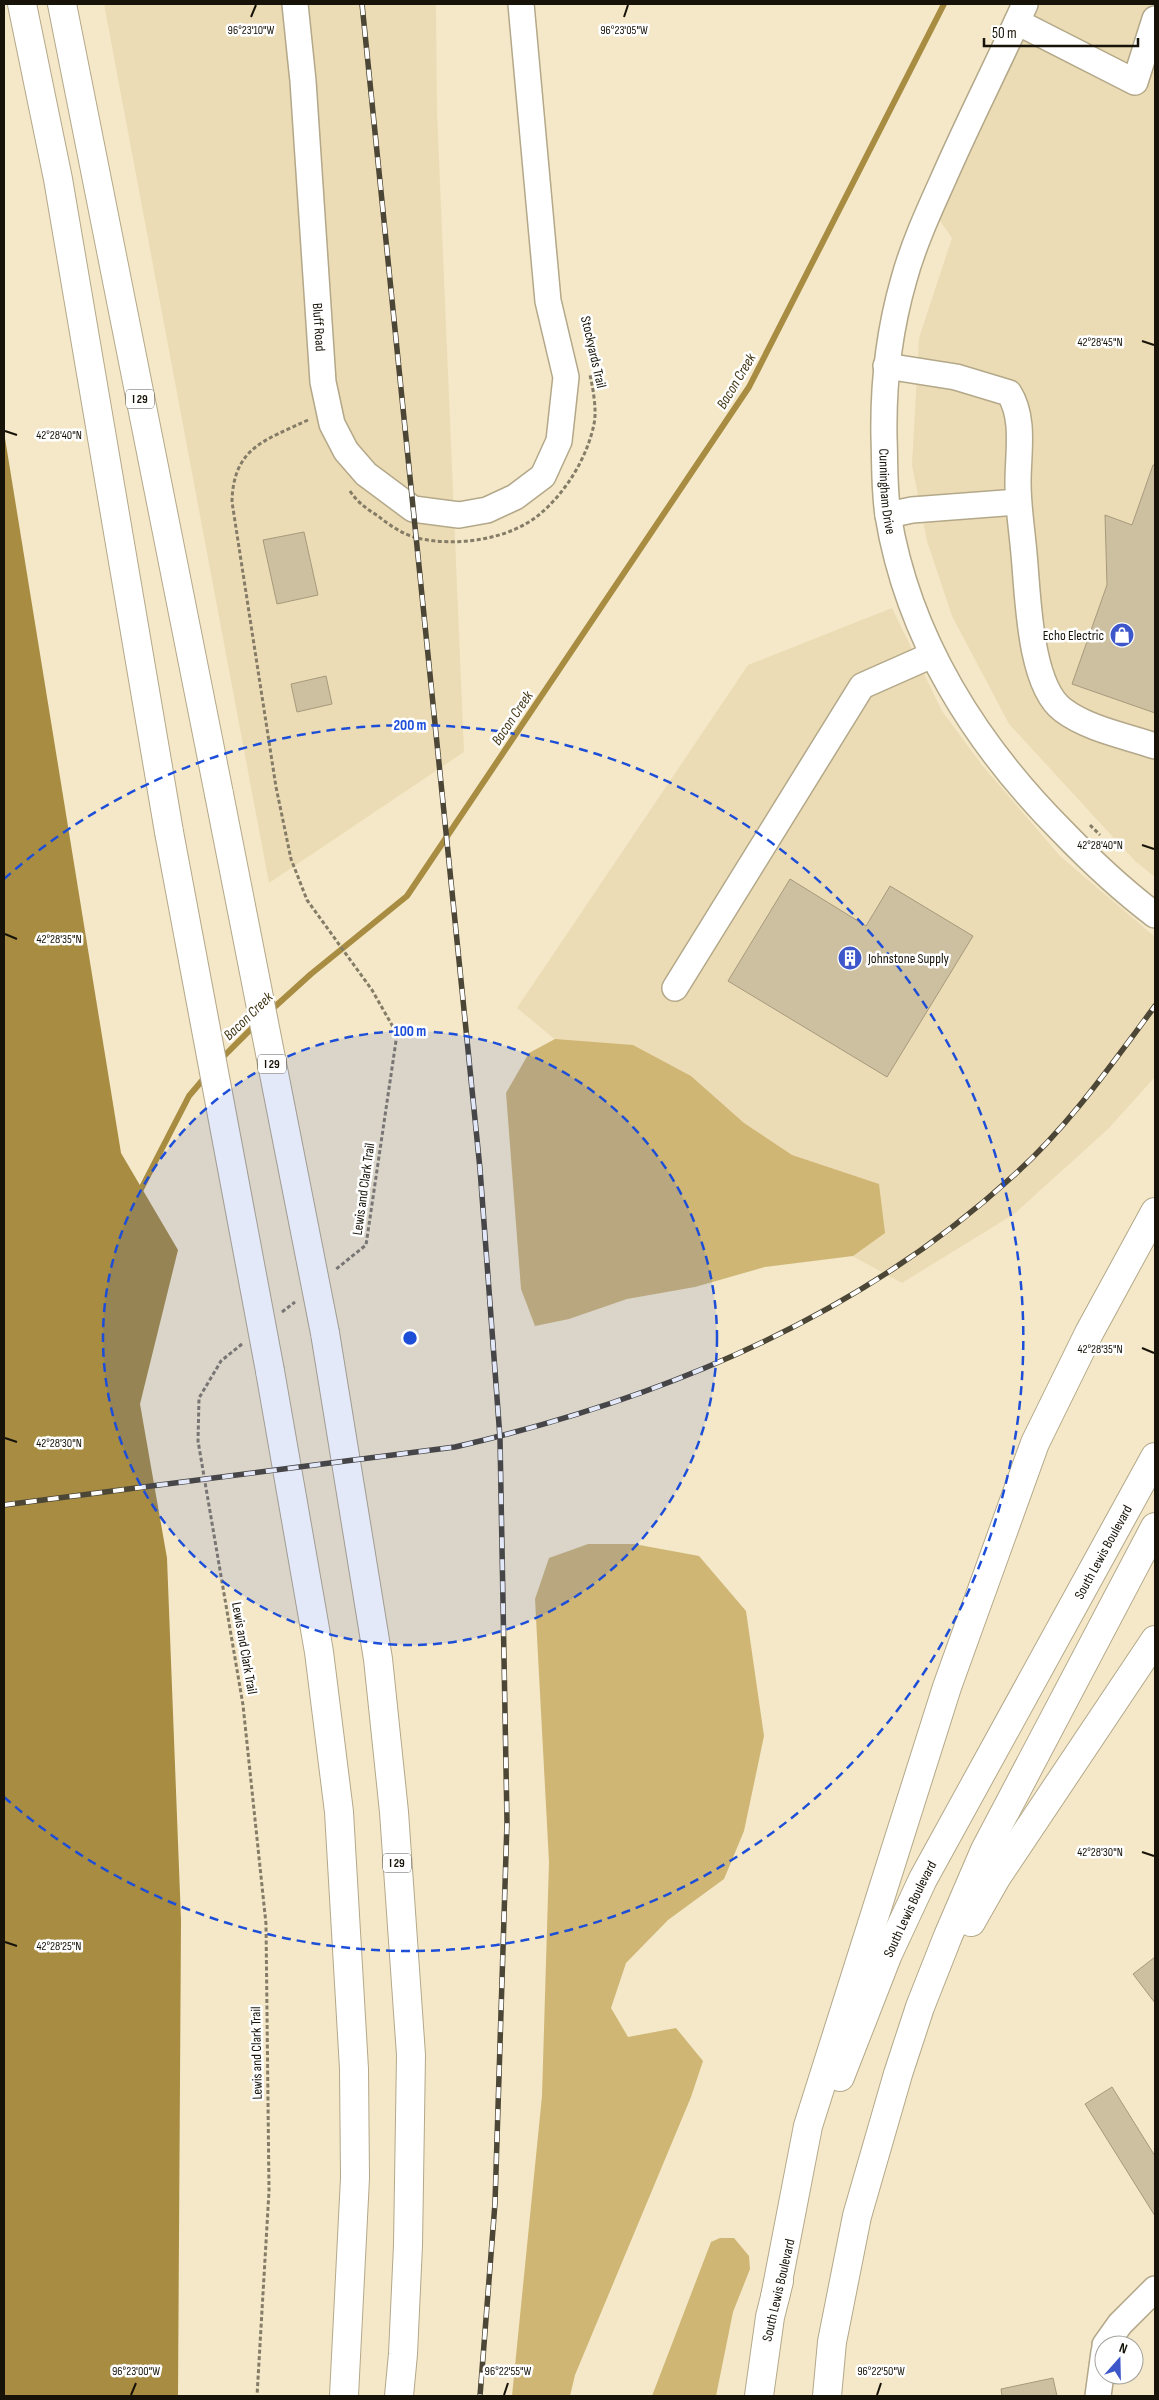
<svg xmlns="http://www.w3.org/2000/svg" width="1159" height="2400" font-family="'Sofia Sans Condensed',sans-serif">
	<style>
		.built { fill: #ecdcb5 }
		.green { fill: #cfb674 }
		.water { fill: #a88c42 }
		.lines { fill: none; stroke-linecap: round; stroke-linejoin: round }
		.stream { stroke: #a88c42; stroke-width: 6 }
		.building { fill: #ccc0a0; stroke: #a69a7c }
		.minor-casing { stroke: #b3a889; stroke-width: 28 }
		.major-casing { stroke: #b3a889; stroke-width: 30 }
		.highway-casing { stroke: #b3a889; stroke-width: 30 }
		.path { stroke: #847c67; stroke-width: 3; stroke-dasharray: 4 2.5; stroke-linecap: butt }
		.minor { stroke: #fff; stroke-width: 25 }
		.major { stroke: #fff; stroke-width: 28 }
		.highway { stroke: #fff; stroke-width: 28 }
		.rail-casing { stroke: #4c4636; stroke-width: 5.5 }
		.rail { stroke: #fff; stroke-width: 4; stroke-dasharray: 11; stroke-linecap: butt }
		.highway-bridge-casing { stroke: #b3a889; stroke-width: 30; stroke-linecap: butt }
		.highway-bridge { stroke: #fff; stroke-width: 28 }
		.ticks { fill: none; stroke: #171308; stroke-width: 2 }
		.ring { fill: none; stroke: #1d4ed8; stroke-width: 2.5; stroke-dasharray: 9 6 }
		.labels { text-anchor: middle; stroke-width: 5; stroke-linejoin: round; paint-order: stroke }
		.shield { fill: #fff; stroke: #5d5a52; stroke-width: 1 }
		.shield-label { font-size: 12px; font-weight: bold; fill: #171308 }
		.street-label { font-size: 14px; fill: #171308; stroke: #fff }
		.poi-label { font-size: 14px; fill: #171308; stroke: #fff; text-anchor: end }
		.water-label { font-size: 15px; font-style: italic; fill: #443817; stroke: #fff }
		.ticks-label { font-size: 12px; text-anchor: middle; fill: #171308; stroke: #fff; stroke-width: 5; stroke-linejoin: round; paint-order: stroke }
		.centre { fill: #1d4ed8; stroke: #fff; stroke-width: 2.5 }
		.ring-label { font-size: 15px; text-anchor: middle; font-weight: bold; fill: #1d4ed8; stroke: #fff; stroke-width: 5; stroke-linejoin: round; paint-order: stroke }
	</style>
	<rect width="100%" height="100%" fill="#f4e8c8"/>
	<!-- built -->
	<g class="built">
		<path d="M104 4H436L437 112 464 752 269 883Z"/>
		<path d="M1036 4H1155V877L1135 861 1009 724 952 616 927 541 912 465 919 338 952 238 936 215Z"/>
		<path d="M892 608 942 711 982 765 1060 856 1155 937V1077L1108 1129 1014 1214 902 1283 751 1201 517 1008 748 665Z"/>
	</g>
	<!-- green -->
	<g class="green">
		<path d="M555 1039 633 1045 691 1076 744 1123 792 1155 879 1184 885 1233 853 1256 765 1267 695 1287 627 1299 569 1319 535 1326 521 1289 506 1093 529 1053Z"/>
		<path d="M588 1544H634L699 1556 746 1611 764 1736 744 1831 724 1879 668 1920 626 1963 611 2008 628 2037 676 2028 703 2061 691 2097 575 2375 570 2396H512L542 2096 549 1862 535 1599 549 1558Z"/>
		<path d="M720 2238H734L749 2256 750 2269 733 2312 716 2396H652L711 2242Z"/>
	</g>
	<!-- water -->
	<path class="water" d="M4 432 121 1153 178 1250 140 1404 167 1558 181 1920 178 2396H4Z"/>
	<g class="lines">
		<!-- stream -->
		<g class="stream">
			<path d="M269 1012 311 974 407 896 749 387 944 4"/>
			<path d="M219 1061 256 1024"/>
			<path d="M138 1195 189 1096 206 1076"/>
		</g>
	</g>
	<!-- building -->
	<g class="building">
		<path d="M1153 465H1155V713L1072 684 1107 585 1105 515 1132 525Z"/>
		<path d="M304 532 318 595 277 604 263 540Z"/>
		<path d="M326 676 332 704 297 712 291 684Z"/>
		<path d="M790 879 866 926 890 886 973 936 887 1077 728 981Z"/>
		<path d="M1155 1957V2003L1133 1974Z"/>
		<path d="M1112 2087 1155 2156V2216L1085 2104Z"/>
		<path d="M1053 2378 1057 2396H1002L1001 2389Z"/>
	</g>
	<g class="lines">
		<defs>
			<g id="minor">
				<path id="s1" d="M295 4 303 81 323 382 332 424 346 451 366 474 413 509 459 515 487 510 515 497 543 476 559 441 566 377 548 301 521 4"/>
				<path id="s2" d="M1025 4C998 64 968 122 942 182 928 213 913 246 904 279 889 331 883 383 884 437 885 463 884 489 888 515 908 638 976 745 1063 832 1092 862 1122 890 1155 915"/>
				<path d="M1017 22 1135 82 1155 19"/>
				<path d="M886 366 956 377 1009 393C1025 418 1018 453 1018 482 1018 507 1022 530 1024 554 1028 594 1029 685 1063 710 1088 729 1126 736 1155 746"/>
				<path d="M888 515 912 510 1018 502"/>
				<path d="M675 988 862 686 932 655"/>
				<path d="M1105 2345 1120 2324 1155 2289"/>
				<path d="M1098 2396 1104 2352"/>
			</g>
			<g id="major">
				<path d="M971 1922 996 1878 1155 1640"/>
				<path id="s3" d="M840 2077 888 1954 923 1879 1155 1457"/>
				<path d="M775 2297 808 2126 947 1687 1035 1443 1089 1333 1155 1212"/>
				<path d="M759 2396 770 2317 779 2281"/>
				<path d="M827 2396 832 2342 857 2216 898 2074 920 2007 948 1936 985 1850 1155 1527"/>
			</g>
			<g id="highway">
				<path d="M22 4 58 179 169 832"/>
				<path d="M62 4 219 794"/>
				<path d="M325 1333 378 1659 394 1812 411 2055 408 2245 403 2354 399 2396"/>
				<path d="M270 1371 319 1652 339 1812 354 2069 355 2178 344 2396"/>
			</g>
		</defs>
		<!-- minor casing -->
		<use href="#minor" class="minor-casing"/>
		<!-- major casing -->
		<use href="#major" class="major-casing"/>
		<!-- highway casing -->
		<use href="#highway" class="highway-casing"/>
		<!-- path -->
		<g class="path">
			<path d="M308 420C266 440 233 447 232 502L276 787 291 859 307 900 372 990 397 1034 366 1245 335 1270"/>
			<path d="M350 491C357 502 367 509 378 516 389 525 404 535 417 538 456 547 509 540 540 514 566 492 587 458 594 424 597 411 593 388 590 375"/>
			<path d="M1090 825 1100 835"/>
			<path d="M282 1312 295 1302"/>
			<path d="M242 1344 221 1361 199 1398 198 1441 243 1705 266 1924 269 2191 257 2396"/>
		</g>
		<!-- minor -->
		<use href="#minor" class="minor"/>
		<!-- major -->
		<use href="#major" class="major"/>
		<!-- highway -->
		<use href="#highway" class="highway"/>
		<defs>
			<g id="rail">
				<path d="M362 4 462 990 480 1169 500 1438 507 1822 495 2203 480 2396"/>
				<path d="M4 1505 455 1447C658 1400 858 1318 1013 1176 1068 1127 1111 1065 1155 1006"/>
			</g>
		</defs>
		<!-- rail casing -->
		<use href="#rail" class="rail-casing"/>
		<!-- rail -->
		<use href="#rail" class="rail"/>
		<defs>
			<g id="highway-bridge">
				<path d="M219 794 325 1333"/>
				<path d="M169 832 270 1371"/>
			</g>
		</defs>
		<!-- highway-bridge casing -->
		<use href="#highway-bridge" class="highway-bridge-casing"/>
		<!-- highway-bridge -->
		<use href="#highway-bridge" class="highway-bridge"/>
	</g>
	<!-- ticks -->
	<path class="ticks" d="M251 17 256 5M624 17 628 5M1142 341 1154 345M5 431 17 435M1142 845 1154 849M5 934 17 939M1142 1348 1154 1353M5 1438 17 1442M1142 1852 1154 1856M5 1942 17 1946M131 2395 136 2383M504 2395 508 2383M877 2395 881 2383"/>
	<!-- distance rings -->
	<circle cx="410" cy="1338" r="307" fill="#1d4ed8" fill-opacity=".12"/>
	<g class="ring">
		<circle cx="410" cy="1338" r="307"/>
		<path d="M4 879A613 613 0 1 1 4 1797"/>
	</g>
	<!-- icons -->
	<defs>
		<symbol id="shop-disc" viewBox="-11 -11 22 22"><circle r="9.5" fill="#3d57ca" stroke="#fff"/><path d="M-5-2.5h2.3a2.7 3.5 0 0 1 5.4 0H5L5.5 6h-11ZM-1.5-2.5h3a1.5 2.3 0 0 0-3 0Z" fill="#fff"/></symbol>
		<symbol id="building-disc" viewBox="-11 -11 22 22"><circle r="9.5" fill="#3d57ca" stroke="#fff"/><path d="M-4-6H4V6H1V3H-1V6H-4ZM-2.5-4.3h1.7v1.8h-1.7ZM.8-4.3h1.7v1.8H.8ZM-2.5-1h1.7V.8h-1.7ZM.8-1h1.7V.8H.8Z" fill="#fff"/></symbol>
	</defs>
	<g fill-rule="evenodd">
		<use href="#shop-disc" x="1108" y="621" width="28" height="28"/>
		<use href="#building-disc" x="836" y="944" width="28" height="28"/>
	</g>
	<g class="labels">
		<!-- shield labels -->
		<g class="shield">
			<rect x="126" y="389.5" width="28" height="19" rx="4"/>
			<rect x="258" y="1054.5" width="28" height="19" rx="4"/>
			<rect x="383" y="1853.5" width="28" height="19" rx="4"/>
		</g>
		<g class="shield-label">
			<text x="140" y="403">I 29</text>
			<text x="272" y="1068">I 29</text>
			<text x="397" y="1867">I 29</text>
		</g>
		<!-- street labels -->
		<g class="street-label">
			<text dy="5" stroke="none"><textPath href="#s1" startOffset="324">Bluff Road</textPath></text>
			<text transform="translate(594 352) rotate(77)" y="5">Stockyards Trail</text>
			<text dy="5" stroke="none"><textPath href="#s2" startOffset="515">Cunningham Drive</textPath></text>
			<text transform="translate(363 1189) rotate(-82)" y="5">Lewis and Clark Trail</text>
			<text dy="5" stroke="none"><textPath href="#s3" startOffset="588">South Lewis Boulevard</textPath></text>
			<text transform="translate(245 1648) rotate(80)" y="5">Lewis and Clark Trail</text>
			<text dy="5" stroke="none"><textPath href="#s3" startOffset="182">South Lewis Boulevard</textPath></text>
			<text transform="translate(256 2053) rotate(-91)" y="5">Lewis and Clark Trail</text>
			<text transform="translate(778 2290) rotate(-77)" y="5">South Lewis Boulevard</text>
		</g>
		<!-- poi labels -->
		<g class="poi-label">
			<text x="1104" y="640">Echo Electric</text>
			<text x="868" y="963" text-anchor="start">Johnstone Supply</text>
		</g>
		<!-- water labels -->
		<g class="water-label">
			<text transform="translate(736 381) rotate(-59)" y="5">Bacon Creek</text>
			<text transform="translate(512 718) rotate(-56)" y="5">Bacon Creek</text>
			<text transform="translate(248 1016) rotate(-44)" y="5">Bacon Creek</text>
		</g>
	</g>
	<g class="ticks-label">
		<text x="251" y="34">96°23'10"W</text>
		<text x="624" y="34">96°23'05"W</text>
		<text x="1100" y="346">42°28'45"N</text>
		<text x="59" y="439">42°28'40"N</text>
		<text x="1100" y="849">42°28'40"N</text>
		<text x="59" y="943">42°28'35"N</text>
		<text x="1100" y="1353">42°28'35"N</text>
		<text x="59" y="1447">42°28'30"N</text>
		<text x="1100" y="1856">42°28'30"N</text>
		<text x="59" y="1950">42°28'25"N</text>
		<text x="136" y="2375">96°23'00"W</text>
		<text x="508" y="2375">96°22'55"W</text>
		<text x="881" y="2375">96°22'50"W</text>
	</g>
	<circle cx="410" cy="1338" r="8" class="centre"/>
	<g class="ring-label">
		<text x="410" y="730">200 m</text>
		<text x="410" y="1036">100 m</text>
	</g>
	<!-- border -->
	<rect width="1159" height="2400" fill="none" stroke="#171308" stroke-width="10"/>
	<!-- north arrow -->
	<g transform="translate(1119 2360) rotate(20)"><circle r="24" fill="#ffffff" stroke="#a2a19c"/>
	<path d="M0-4L9 19L0 12L-9 19Z" fill="#3d57ca"/>
	<text y="-8" font-size="14" font-weight="bold" text-anchor="middle" fill="#171308">N</text>
	</g>
	<!-- scale -->
	<path d="M984 38v8h154v-8" fill="none" stroke="#171308" stroke-width="2.5"/>
	<text x="992" y="38" font-size="15" fill="#171308" stroke="#ffffff" stroke-width="4" paint-order="stroke">50 m</text>
</svg>
